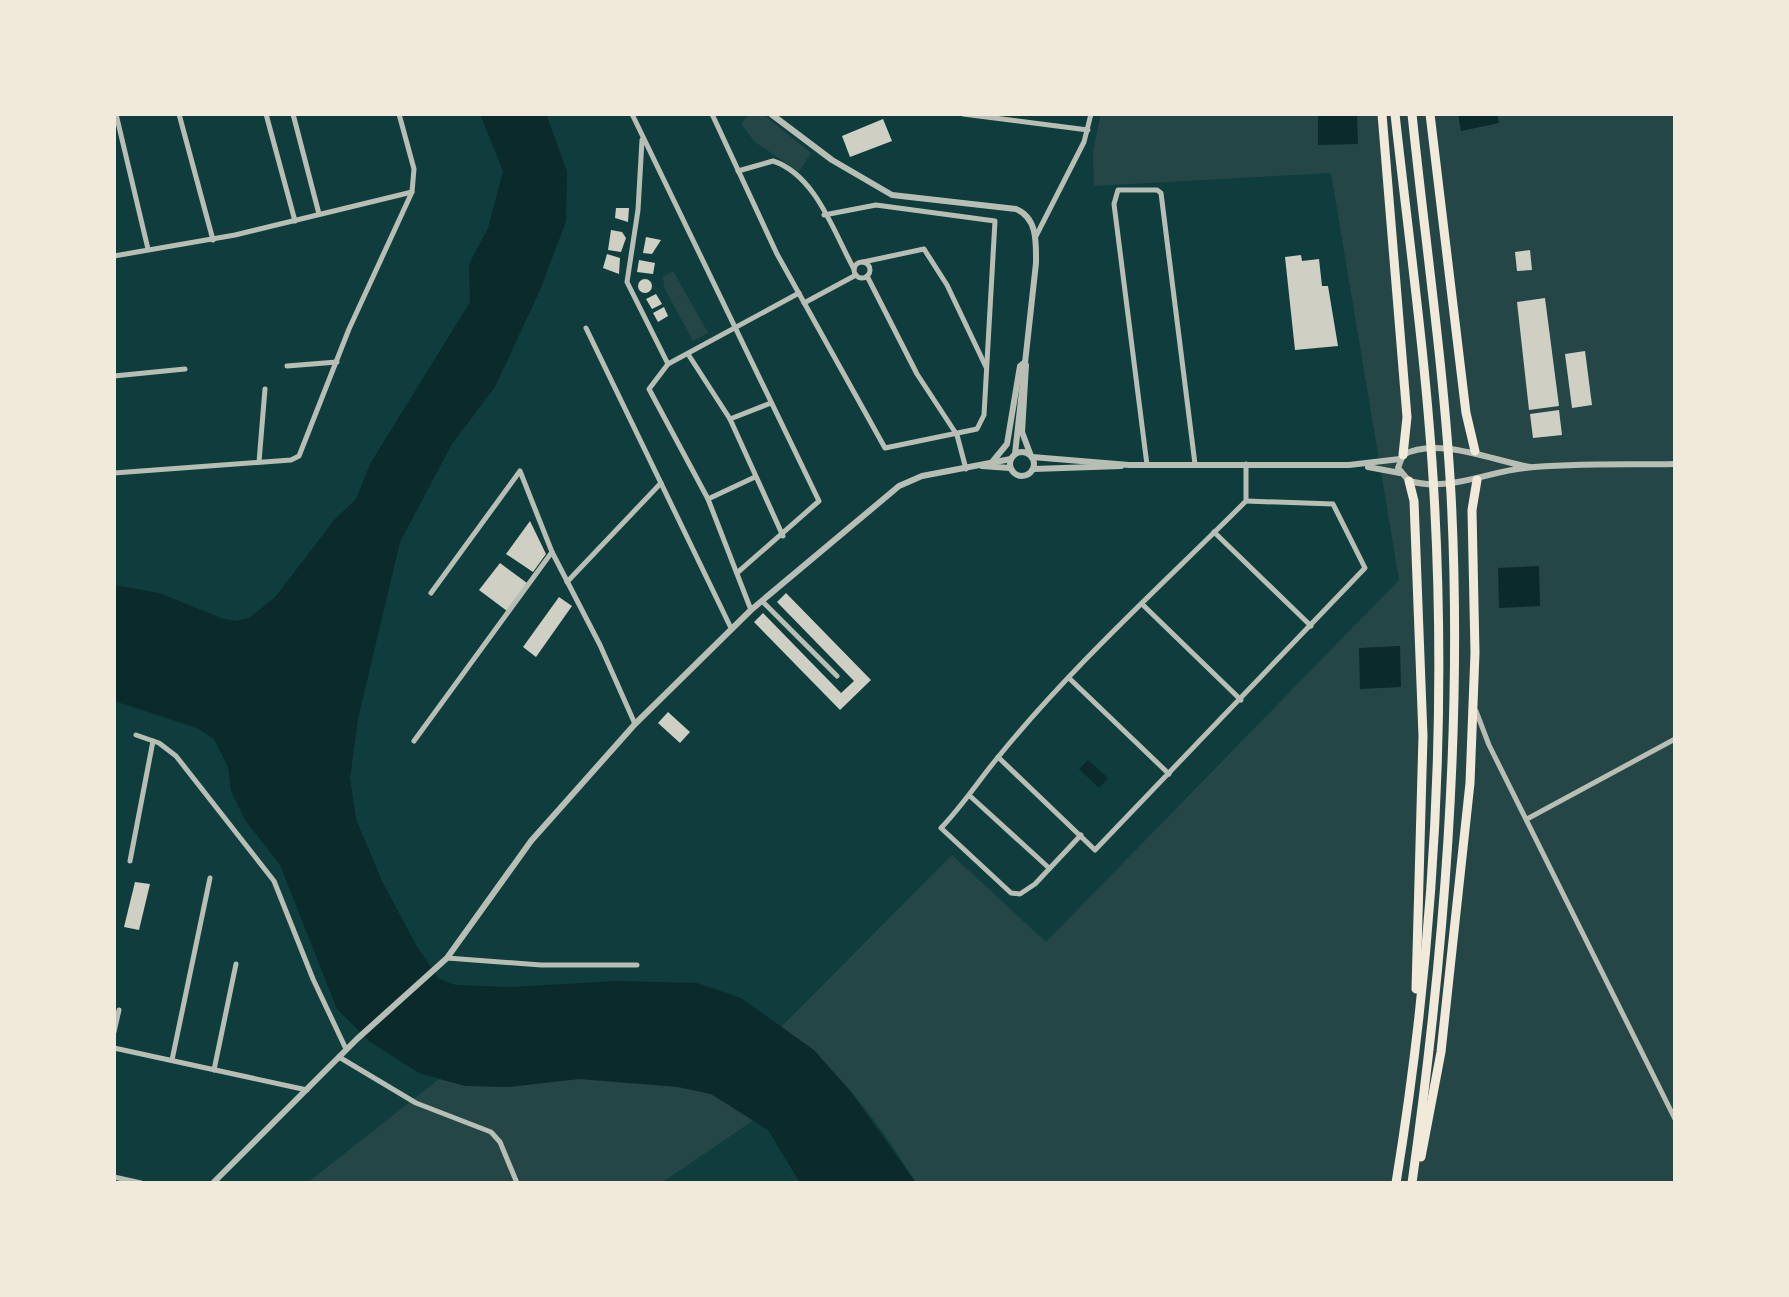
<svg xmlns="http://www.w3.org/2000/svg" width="1789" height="1297" font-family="Signika,sans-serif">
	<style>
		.green { fill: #244646 }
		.water { fill: #0a2a2b }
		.building { fill: #cfcfc3 }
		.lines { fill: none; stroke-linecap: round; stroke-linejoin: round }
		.minor { stroke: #b8beb3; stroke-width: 5 }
		.tertiary { stroke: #b8beb3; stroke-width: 6 }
		.motorway { stroke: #f1e9da; stroke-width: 9 }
	</style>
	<rect width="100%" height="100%" fill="#0f3d3e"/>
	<!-- green -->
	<g class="green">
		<path d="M749 114H763L811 153 799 172 755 142 741 124Z"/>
		<path d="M1101 114H1675V1183H916C881 1125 837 1066 781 1027L952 855 1046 942 1399 580 1331 173 1094 186 1093 151Z"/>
		<path d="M673 271 708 333 693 341 664 287 663 277Z"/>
		<path d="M439 1079C487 1092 530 1081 578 1079 613 1079 680 1081 712 1095 726 1101 740 1112 754 1120L661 1183H307Z"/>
	</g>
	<!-- water -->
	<g class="water">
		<path d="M480 114H546L567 171 566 221 541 288 495 387 452 444 400 542 358 719 350 778 356 819 382 881 416 945 439 979 456 985 512 987 616 981 697 983 741 998 814 1050 851 1092 916 1183H800L768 1130 711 1094 678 1087 579 1079 509 1087 465 1086 419 1073 369 1041 337 1009 280 865 245 820 231 791 228 767 214 739 197 728 114 701V585L159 593 221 618 235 621 249 618 276 596 335 519 356 499 370 464 470 302 469 264 488 228 503 171Z"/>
		<path d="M1318 114H1357L1358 144 1318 145Z"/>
		<path d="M1458 114H1497L1499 123 1461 131Z"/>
		<path d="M1539 566 1540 606 1499 608 1498 568Z"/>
		<path d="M1400 646 1401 687 1360 689 1359 648Z"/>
		<path d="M1088 760 1108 778 1099 788 1079 769Z"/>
	</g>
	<!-- building -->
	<g class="building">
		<path d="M883 119 892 141 850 157 842 136Z"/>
		<path d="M616 208H629L628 222 615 218Z"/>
		<path d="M611 230 622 232 626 238 621 252 608 250Z"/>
		<path d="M646 237 661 240 652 254 643 253Z"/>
		<path d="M1530 250 1532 270 1517 271 1515 252Z"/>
		<path d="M607 254 620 258 619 274 603 268Z"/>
		<path d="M1301 255 1302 261 1319 259 1322 286H1328L1338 346 1295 350 1285 257Z"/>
		<path d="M639 260 655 263 653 274 637 272Z"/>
		<circle cx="645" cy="286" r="7"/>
		<path d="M656 294 662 304 652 309 646 299Z"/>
		<path d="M1545 298 1559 406 1529 410 1517 302Z"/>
		<path d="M664 307 668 316 658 322 653 313Z"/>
		<path d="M1585 351 1592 405 1572 408 1565 354Z"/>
		<path d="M1559 410 1562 435 1533 438 1530 414Z"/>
		<path d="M530 521 546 554 533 572 506 554Z"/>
		<path d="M500 563 527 583 507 611 479 590Z"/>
		<path d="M786 593 871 680 840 710 754 622 763 613 841 693 854 681 777 602Z"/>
		<path d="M559 597 572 606 536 657 523 647Z"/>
		<path d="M668 712 690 732 680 743 658 723Z"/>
		<path d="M135 882 150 884 139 930 124 927Z"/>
	</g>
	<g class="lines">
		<!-- minor -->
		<g class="minor">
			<path d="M116 114 148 249"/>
			<path d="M179 114 213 240"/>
			<path d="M266 114 295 221"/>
			<path d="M293 114 319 214"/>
			<path d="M632 114 819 501 737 573"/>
			<path d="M712 114 777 254 885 448 977 429 984 415 995 221 876 205 824 215"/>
			<path d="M963 114 1088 130"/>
			<path d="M642 140 638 210 627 282 668 364"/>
			<path d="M738 171 773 161C816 175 834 233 854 269"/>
			<path d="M1036 236 1084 142 1091 114"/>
			<path d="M114 256 235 235 412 192"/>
			<circle cx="862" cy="270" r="8"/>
			<path d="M863 262 924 249 947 285 986 367"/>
			<path d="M867 276 917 374 957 435 966 469"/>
			<path d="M804 303 856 275"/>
			<path d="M586 328 731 628"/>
			<path d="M688 354 730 419 783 536"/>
			<path d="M287 366 337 362"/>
			<path d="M114 376 185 369"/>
			<path d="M730 419 771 403"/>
			<path d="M259 462 265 389"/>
			<path d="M1147 465 1114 204 1118 190H1157L1161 193 1195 464"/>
			<path d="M114 473 291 460 299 456 349 329 412 192 414 169 399 114"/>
			<path d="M708 499 755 477"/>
			<path d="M1214 532 1311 626"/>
			<path d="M567 582 661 483"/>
			<path d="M431 593 520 471 552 552 600 645 635 724"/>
			<path d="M762 601 837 676"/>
			<path d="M1143 605 1241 700"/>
			<path d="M751 610 708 499 649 389 668 364 799 293"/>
			<path d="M1070 679 1169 774"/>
			<path d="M1476 711 1489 745 1675 1119"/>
			<path d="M136 735 159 743 176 756 274 881 313 979 346 1049"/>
			<path d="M414 741 552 552"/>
			<path d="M998 757 1095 850 1365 568 1333 504 1246 501"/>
			<path d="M970 796 1049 868"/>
			<path d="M1527 819 1675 739"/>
			<path d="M1081 835 1035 884 1020 894 1011 893 941 828C963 805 979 780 999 756 1073 665 1163 584 1246 501V464"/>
			<path d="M130 861 153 741"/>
			<path d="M447 958 541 965H637"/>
			<path d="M114 1032 119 1010"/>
			<path d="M114 1048 307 1090"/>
			<path d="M339 1057 416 1103 491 1132 500 1142 517 1183"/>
			<path d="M172 1060 210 878"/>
			<path d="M214 1070 236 964"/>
			<path d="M114 1177 141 1183"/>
		</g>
		<!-- tertiary -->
		<g class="tertiary">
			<path d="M771 114 832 160 892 195 1016 209C1038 218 1036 244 1036 263L1015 454"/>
			<path d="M1026 365 1022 432 1031 456"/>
			<circle cx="1022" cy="464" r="12"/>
			<path d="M1032 457 1129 465H1349L1400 459"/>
			<path d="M993 461 1007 444 1020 366 1025 362"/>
			<path d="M982 466 1010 468"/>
			<path d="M1368 467 1400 473"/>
			<path d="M1530 467C1494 461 1437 436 1403 455L1398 468 1409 481C1449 492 1486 472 1525 468 1574 463 1625 465 1675 464"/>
			<path d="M1034 469 1121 466"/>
			<path d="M213 1183 357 1039 447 958 531 841 635 724 751 610 899 486 922 476 1011 459"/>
		</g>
		<!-- motorway -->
		<g class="motorway">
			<path d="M1382 114 1407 417 1403 455"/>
			<path d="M1395 114C1409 241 1427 367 1434 494 1447 723 1433 957 1396 1183"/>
			<path d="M1412 114C1425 241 1444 367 1451 494 1463 725 1444 954 1412 1183"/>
			<path d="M1430 114 1466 413 1475 451"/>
			<path d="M1409 481 1414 501 1423 736 1416 989"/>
			<path d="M1421 1157 1441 1052 1470 783 1475 653 1472 510 1477 480"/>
		</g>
	</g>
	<!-- border -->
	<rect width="1789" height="1297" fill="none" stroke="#f1e9da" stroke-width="232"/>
</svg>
